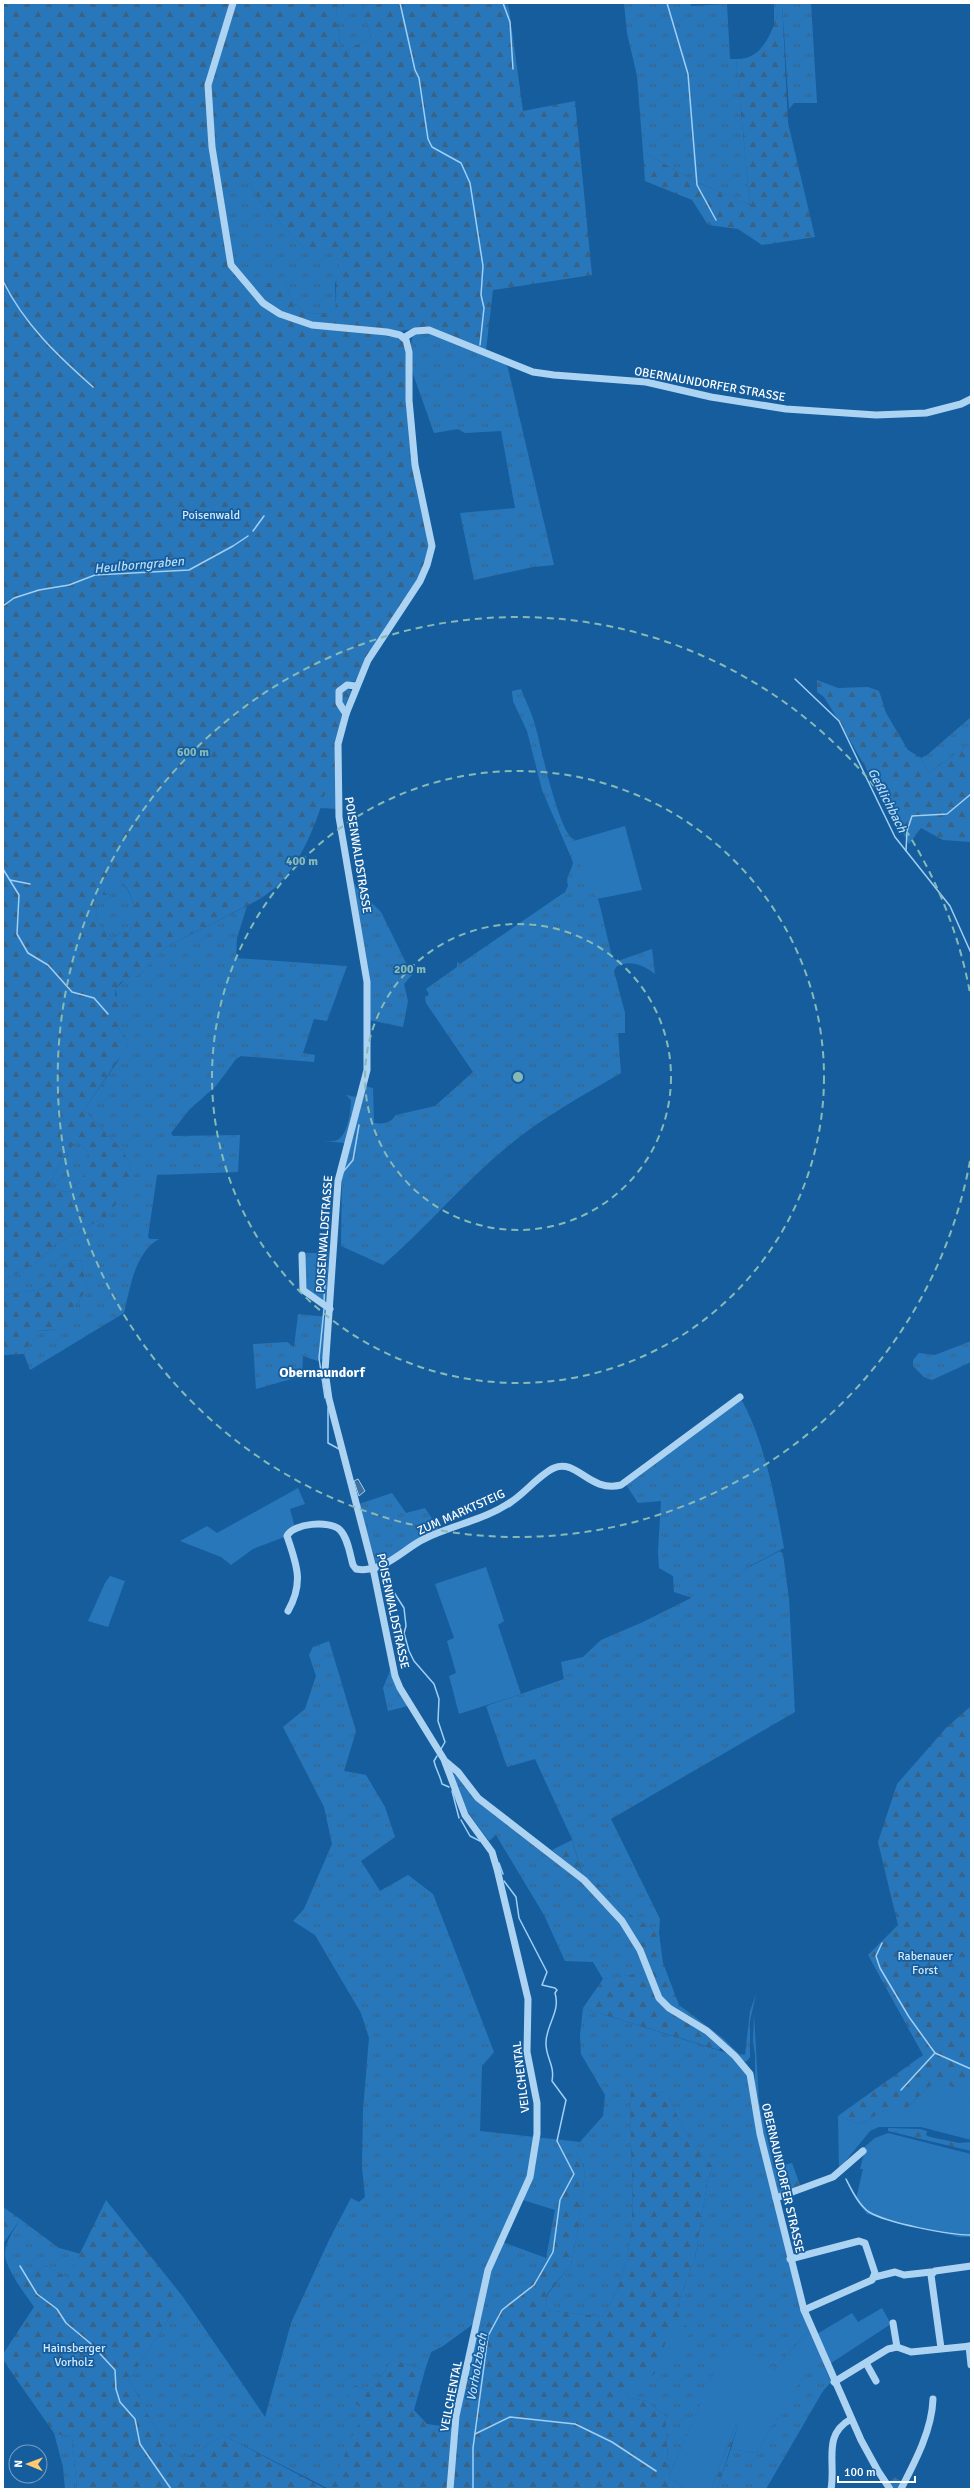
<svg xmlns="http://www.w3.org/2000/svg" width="974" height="2492" font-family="Signika,sans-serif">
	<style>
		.grass { fill: url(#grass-tufts) }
		.forest { fill: url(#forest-firs); fill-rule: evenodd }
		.park { fill: url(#park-crowns) }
		.garden { fill: #2977bb }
		.water { fill: url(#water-ripples); stroke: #9fcff5 }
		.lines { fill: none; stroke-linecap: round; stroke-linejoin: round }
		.stream { stroke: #9fcff5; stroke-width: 1.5 }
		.minor { stroke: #add3f3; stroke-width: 7 }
		.ring { fill: none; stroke: #87bab6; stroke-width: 2; stroke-dasharray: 7 5 }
		.labels { text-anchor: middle; stroke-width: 3.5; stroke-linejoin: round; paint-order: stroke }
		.street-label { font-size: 12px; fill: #fff; stroke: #165d9d }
		.park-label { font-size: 12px; fill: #d5eafd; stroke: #165d9d }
		.water-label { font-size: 13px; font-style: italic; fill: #b9dcf9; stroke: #165d9d }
		.quarter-label { font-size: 14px; font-weight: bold; fill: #fff; stroke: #165d9d }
		.centre { fill: #87bab6; stroke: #165d9d; stroke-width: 2 }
		.ring-label { font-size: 12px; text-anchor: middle; font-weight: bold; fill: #87bab6; stroke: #165d9d; stroke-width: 3.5; stroke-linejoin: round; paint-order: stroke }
	</style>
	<defs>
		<pattern id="grass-tufts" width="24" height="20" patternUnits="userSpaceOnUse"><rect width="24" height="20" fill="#2977bb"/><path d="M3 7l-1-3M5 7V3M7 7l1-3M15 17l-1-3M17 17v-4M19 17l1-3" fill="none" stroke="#3a6284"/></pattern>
		<pattern id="forest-firs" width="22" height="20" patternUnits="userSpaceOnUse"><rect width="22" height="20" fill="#2977bb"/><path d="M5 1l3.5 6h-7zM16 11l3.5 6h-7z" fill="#3a6284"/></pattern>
		<pattern id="park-crowns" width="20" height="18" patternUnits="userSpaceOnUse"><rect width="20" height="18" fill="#2977bb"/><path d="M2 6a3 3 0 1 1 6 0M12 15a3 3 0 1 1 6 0" fill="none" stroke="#3a6284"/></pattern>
		<pattern id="water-ripples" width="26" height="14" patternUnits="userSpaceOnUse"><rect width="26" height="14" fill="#3e709e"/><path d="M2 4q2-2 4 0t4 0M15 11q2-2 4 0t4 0" fill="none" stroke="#465a6d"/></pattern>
	</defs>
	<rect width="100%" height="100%" fill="#165d9d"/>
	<!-- grass -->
	<g class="grass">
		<path d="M345 3H373L362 8 371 37 341 54 336 10Z"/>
		<path d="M493 3H507L509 9 505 10Z"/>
		<path d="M624 3H691V6L727 4 730 59H736L750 205 696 182 643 152 637 76 627 33Z"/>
		<path d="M774 3H811L817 103H794L789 109 782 4 774 24Z"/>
		<path d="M241 182H249L260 201 304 248H341L343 255 335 284 336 309C324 317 299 315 292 300 289 294 288 289 284 283 251 282 252 293 233 259L223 194 233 190Z"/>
		<path d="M418 333H430L507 364 554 565 533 567 474 580 460 513 515 508 501 431 465 433 458 429 434 433 412 371 411 345 413 335Z"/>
		<path d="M521 689C526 702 533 715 536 729 541 746 559 836 575 840L571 842 599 902 612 957 618 961 652 949 655 974C644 965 628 959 616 967L614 971 625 1013V1033H618L621 1073C582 1096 543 1117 508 1146 464 1182 427 1227 383 1265L341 1246 342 1174 365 1086 373 1088 374 1123C385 1124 389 1124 396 1115L435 1106 473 1072 426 1003 425 997 429 994 426 989 457 967V962L460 964 565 892 568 886C565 875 572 872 573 862L542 790 527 731 513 701 512 691Z"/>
		<path d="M971 717V743L929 773 921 758 927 755Z"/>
		<path d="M116 876C132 890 141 915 128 933L121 932 110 941 98 922 95 893 107 895Z"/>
		<path d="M353 880 356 887 381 912 412 975 404 984 408 1001 403 1027 369 1020 368 972Z"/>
		<path d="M247 906 237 938 236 958 347 966 327 1021 314 1019 303 1053 315 1055 314 1062 241 1056 236 1059 216 1086 189 1110 171 1133 173 1136 240 1135 238 1172 157 1175 148 1237 150 1239H159C135 1252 130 1288 124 1313L30 1370 24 1354 28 1348 29 1336C37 1328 46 1332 56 1329 71 1324 78 1300 87 1288L80 1260 70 1261 43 1289 3 1295V1280L38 1262 57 1243 107 1216 131 1167 123 1151 84 1110 118 1061 128 1040 118 1028 116 988 128 977 139 975 166 947Z"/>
		<path d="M346 1095 357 1097 345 1143 324 1141C329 1141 335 1142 339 1139 348 1133 351 1110 351 1100Z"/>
		<path d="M74 1143H78C103 1157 84 1177 70 1192L59 1191 49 1186 53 1176Z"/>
		<path d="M304 1253H329L326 1304 304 1288Z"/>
		<path d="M298 1314 327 1317 324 1358 318 1361 303 1356 302 1376 256 1389 253 1344 287 1342 294 1347Z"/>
		<path d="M971 1341V1362L932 1380 924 1377 913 1366V1360L919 1353 935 1355Z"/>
		<path d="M740 1397C765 1442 775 1497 784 1548L735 1574 780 1551 783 1554 789 1599 795 1712 611 1819 660 1919 659 1933 621 1909 597 1882 623 1920 651 1972 603 1979 593 1962 565 1961 544 1915 496 1835 489 1841 467 1811 453 1776 456 1774 482 1805 556 1859 558 1855 583 1876 572 1839 535 1759 507 1767 486 1706 564 1679 561 1662 583 1657 601 1640 643 1622 711 1588 692 1598 674 1592 673 1576 659 1568 658 1552 661 1501 638 1503 625 1483Z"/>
		<path d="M392 1493 406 1513 425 1508 438 1528V1531L405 1550 376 1563 359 1504Z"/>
		<path d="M329 1641 356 1731 344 1771 366 1775 385 1807 395 1837 361 1861 380 1891 408 1875 433 1894 494 2052 482 2066 480 2131 580 2142 603 2116 605 2095 581 2054 580 2036 583 2008 730 2054 676 2009 679 2005 724 2039 739 2054 745 2055 750 2011 756 1994 750 2021V2057L747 2061 743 2062 750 2074 764 2136 755 2083V2055L753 2041 754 2014 759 2102 774 2167 769 2169 796 2291 809 2330 774 2370 726 2346 669 2476 665 2416 647 2401 629 2398 626 2390 676 2308 695 2258 708 2178 713 2167C688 2141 680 2127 668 2093L631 2091C627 2170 649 2246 602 2317L546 2310 547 2295 571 2265 579 2224 585 2170 576 2153V2174L555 2210 520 2199 500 2241 546 2258 535 2281 516 2284 467 2370 476 2322 443 2346 431 2352 425 2370 392 2360 371 2391 350 2384 366 2410 329 2489 223 2435 184 2460 161 2439 129 2380 183 2297 265 2417 291 2323 330 2238 351 2198 359 2202 365 2197 362 2167 363 2110 369 2038 361 2013 315 1935 293 1921 304 1909 332 1844 324 1807 283 1727 305 1709 316 1676 309 1655 313 1647Z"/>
		<path d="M390 1671 392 1672 397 1689 408 1706 388 1711 383 1688Z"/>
		<path d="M20 2219 59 2248 81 2254 68 2278 44 2265 20 2287C0 2254 0 2253 20 2219Z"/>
		<path d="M818 2351 831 2382 823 2391 766 2489H717L731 2449 756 2453Z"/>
		<path d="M54 2433 72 2437 77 2489H65L63 2467Z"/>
	</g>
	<!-- forest -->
	<g class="forest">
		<path d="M3 3H345L336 10 341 54 371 37 362 8 373 3H493L505 10 509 9 523 111 575 101 592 275 493 290 486 350 416 329 399 331 405 348 408 400 430 544 427 564 365 661 355 681 341 684 337 689 336 699 342 715 335 745V777H331C316 822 301 875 258 900L166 947 139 975 121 982 116 988 115 995 124 1010 119 1017 118 1028 128 1040V1045L84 1110 123 1151 131 1167 129 1187 107 1216 57 1243 38 1262 3 1280ZM241 182H249L260 201 304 248H341C344 257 340 261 338 270 334 283 338 296 335 309 324 317 299 315 292 300 289 294 288 289 284 283 251 282 252 292 233 259L223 194 233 190ZM116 877C133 888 140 916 128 933L121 932 110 941 98 922 95 893 107 895ZM74 1143H78C102 1156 84 1177 70 1192L59 1191 49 1186 53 1176Z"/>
		<path d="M782 3 788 123 815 237 762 245 738 229 708 225 692 200 645 181 643 152 696 182 750 205 736 59C766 60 773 26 782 3Z"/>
		<path d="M817 680 838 688 868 687 879 691 886 713 908 750 921 758 929 773 971 743V842L943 840 921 828 909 844 839 721 824 697 817 692Z"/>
		<path d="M346 688 351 691 345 706 343 704 341 692Z"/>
		<path d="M80 1260 87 1288 76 1306 78 1316 57 1329 38 1331 29 1336 28 1348 24 1354 3 1355V1295L43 1289 70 1261Z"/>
		<path d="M971 1706V2102L960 2091 928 2087 905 2110H885L860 2124 838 2116 923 2055 868 1955 898 1925 878 1842 897 1784 946 1728Z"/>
		<path d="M572 1840 583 1877 552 1850Z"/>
		<path d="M586 1878 597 1882 621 1909 659 1933 663 1963 679 2005 676 2009 721 2047 719 2050 583 2008 603 1979 650 1972 642 1950Z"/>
		<path d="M631 2090 668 2093C680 2127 688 2141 713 2167L708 2178 695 2258 676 2308 690 2333 671 2327 655 2374 626 2390 629 2398 647 2401 665 2416 669 2476 685 2489H329L365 2410 348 2399 350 2384 371 2391 392 2360 425 2370 414 2410 427 2424 455 2428 467 2370 481 2330 504 2296 516 2284 535 2281 546 2258 555 2210 576 2174 567 2161 576 2153 585 2170 579 2224 571 2265 547 2294 546 2310 602 2317C649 2246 627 2170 631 2090Z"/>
		<path d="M888 2128 920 2129 927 2131 926 2135 930 2137 959 2143 971 2142V2151L888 2131Z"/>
		<path d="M792 2163 801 2188 777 2194 772 2168Z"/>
		<path d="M106 2200 183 2297 129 2380 161 2439 184 2460 223 2435 326 2489H77L72 2437 54 2433 3 2360V2354L34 2307 20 2287 44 2265 68 2278Z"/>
		<path d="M3 2207 20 2219 3 2244Z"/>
		<path d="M736 2424 738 2425 717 2489H711Z"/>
	</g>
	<!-- park -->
	<path class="park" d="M895 2477 902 2482 899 2489H895L889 2482Z"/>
	<!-- garden -->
	<g class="garden">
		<path d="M331 776 335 777 337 809 320 808Z"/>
		<path d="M625 826 642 890 597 899 570 842Z"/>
		<path d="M298 1488 305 1504 290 1509 295 1528 287 1536 253 1549 231 1565 221 1557 180 1541 207 1526 217 1533Z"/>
		<path d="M486 1567 504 1621 498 1625 521 1694 459 1714 449 1676 456 1673 447 1641 454 1638 435 1584Z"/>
		<path d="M110 1576 125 1581 108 1627 88 1621 105 1583Z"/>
		<path d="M941 2082 960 2090 971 2102V2140L921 2127H879L870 2131 839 2169 838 2116 860 2124 885 2110H905L928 2087Z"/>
		<path d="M888 2133 971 2154V2237H959L867 2214 856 2199 863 2169H860L864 2154 862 2149 875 2138Z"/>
		<path d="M882 2308 891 2324 825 2367 818 2352 756 2453 731 2449 738 2425 736 2424 711 2489H685L669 2476 726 2345 774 2370 809 2330 812 2337 852 2313 858 2322Z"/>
		<path d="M671 2327 690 2333 669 2365 655 2374Z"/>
	</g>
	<!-- water -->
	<path class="water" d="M358 1479 365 1491 359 1496 354 1481Z"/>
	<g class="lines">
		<!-- stream -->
		<g class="stream">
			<path d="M400 3 415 70 419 78 428 139 432 147 461 163 470 183 483 266 481 295 484 308 480 345"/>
			<path d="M503 3 510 22 513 69"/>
			<path d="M667 3 688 74 697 185 716 220"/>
			<path d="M3 281C24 324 58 356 93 387"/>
			<path d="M253 531 264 516"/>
			<path d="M3 606 14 598 39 590 69 585 95 575 189 570 233 546 248 536"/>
			<path d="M795 679 839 721 895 837 950 906 971 953"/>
			<path d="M906 851 907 831 912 816 947 814 971 794"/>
			<path d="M3 869 19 895 17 934 28 953 48 965 72 992 94 998 108 1014"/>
			<path d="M10 880 30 884"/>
			<path d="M343 1172 353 1160 359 1125"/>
			<path d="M324 1301 327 1249"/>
			<path d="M324 1309 319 1358 325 1398"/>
			<path d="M328 1408V1443L339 1449"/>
			<path d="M379 1569 404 1608 406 1626 404 1633 409 1651 414 1661 434 1684 439 1699 438 1721 445 1742 441 1749"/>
			<path d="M437 1756 434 1761C436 1770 440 1775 442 1784L449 1787"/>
			<path d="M452 1791 459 1818"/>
			<path d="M461 1820 470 1836 480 1841"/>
			<path d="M499 1863 503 1874"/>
			<path d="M882 1943 876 1956 880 1968 909 2017 935 2053 971 2069"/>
			<path d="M901 2090 935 2053"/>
			<path d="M846 2179C851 2189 859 2206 869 2212 887 2223 949 2235 971 2235"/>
			<path d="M20 2266 37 2294 57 2309 66 2323 90 2343 115 2370 116 2389 120 2402 135 2419 140 2444 171 2489"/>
			<path d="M475 2434 510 2417 575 2424 612 2442 656 2471"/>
			<path d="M473 2489V2448L488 2336 502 2310 534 2285 553 2252 560 2200 574 2174 557 2141 566 2100 552 2081C555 2065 546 2058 546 2044 545 2026 561 2012 555 1993L557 1990 555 1988 542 1985 547 1972 519 1918 516 1897 504 1881"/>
		</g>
		<!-- minor -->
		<g class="minor">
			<path d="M233 3 208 85 212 147 231 265 263 303 280 314 312 325 387 332 400 335 406 340 409 352V400L415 465 432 546 427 565 420 581 368 660 346 714 338 744 339 817 367 982V1070L338 1181 325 1371 329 1399 373 1568 395 1676 400 1688 445 1761 458 1772 478 1798 584 1880 622 1921 640 1950 659 1998 669 2008 707 2031 735 2056 750 2074 760 2134 804 2310 861 2440 878 2471 890 2489"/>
			<path d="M405 337 415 331 429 330 533 372 554 375 646 382 711 397 786 409 876 415 926 413 961 404 971 399"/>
			<path d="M346 714 339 703V691L347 685 356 686"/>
			<path d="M302 1255 303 1290 330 1309"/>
			<path d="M288 1611C304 1583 297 1565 287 1536 293 1523 330 1520 340 1530 348 1538 350 1555 353 1565L356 1569C383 1574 403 1549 424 1539 452 1525 485 1520 511 1502 525 1493 540 1474 554 1468 577 1458 589 1493 621 1485L740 1397"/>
			<path d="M445 1762 465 1815 492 1852 497 1869 528 1999 527 2052 537 2103V2134L530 2177 488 2270 456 2416 450 2489"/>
			<path d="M776 2198 833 2177 863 2151"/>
			<path d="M790 2259 859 2241 865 2243 875 2273 872 2280 804 2310"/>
			<path d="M875 2277 895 2272 904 2275 931 2272"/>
			<path d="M893 2323 897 2347"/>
			<path d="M969 2346 971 2365"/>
			<path d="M941 2348 931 2275 935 2271 971 2266"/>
			<path d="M866 2363 876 2381"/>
			<path d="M834 2382 888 2349 897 2347 911 2352 971 2346"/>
			<path d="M831 2489C836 2462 822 2435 851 2419"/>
			<path d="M901 2489C915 2462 932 2430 933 2399"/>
		</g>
	</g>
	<!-- distance rings -->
	<g class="ring">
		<circle cx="518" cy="1077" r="153"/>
		<circle cx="518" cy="1077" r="306"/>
		<path d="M970 1161A460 460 0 1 1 970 993"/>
	</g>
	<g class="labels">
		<!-- street labels -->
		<g class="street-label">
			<text transform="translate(710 384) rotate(10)" y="4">OBERNAUNDORFER STRASSE</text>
			<text transform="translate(358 855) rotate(81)" y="4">POISENWALDSTRASSE</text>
			<text transform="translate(324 1234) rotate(-86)" y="4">POISENWALDSTRASSE</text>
			<text transform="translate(461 1512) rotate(-24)" y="4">ZUM MARKTSTEIG</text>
			<text transform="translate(393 1611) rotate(78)" y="4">POISENWALDSTRASSE</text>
			<text transform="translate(521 2077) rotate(-97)" y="4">VEILCHENTAL</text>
			<text transform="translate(783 2178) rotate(77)" y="4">OBERNAUNDORFER STRASSE</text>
			<text transform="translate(451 2396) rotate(-79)" y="4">VEILCHENTAL</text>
		</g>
		<!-- park labels -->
		<g class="park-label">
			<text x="211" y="519">Poisenwald</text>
			<text x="925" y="1960">Rabenauer<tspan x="925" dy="14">Forst</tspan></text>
			<text x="74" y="2352">Hainsberger<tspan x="74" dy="14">Vorholz</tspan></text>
		</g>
		<!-- water labels -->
		<g class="water-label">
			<text transform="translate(139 564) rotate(-5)" y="5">Heulborngraben</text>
			<text transform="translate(888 800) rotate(63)" y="5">Geßlichbach</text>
			<text transform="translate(476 2367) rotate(-80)" y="5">Vorholzbach</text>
		</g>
		<!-- quarter labels -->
		<g class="quarter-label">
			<text x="322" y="1377">Obernaundorf</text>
		</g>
	</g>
	<circle cx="518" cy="1077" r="6" class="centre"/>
	<g class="ring-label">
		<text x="193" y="756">600 m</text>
		<text x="302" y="865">400 m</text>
		<text x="410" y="973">200 m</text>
	</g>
	<!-- border -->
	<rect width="974" height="2492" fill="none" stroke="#ffffff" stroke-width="8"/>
	<!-- north arrow -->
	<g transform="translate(28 2464) rotate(271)"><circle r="19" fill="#165d9d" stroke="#739ec4"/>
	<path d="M0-3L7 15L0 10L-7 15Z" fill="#ffc96f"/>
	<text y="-6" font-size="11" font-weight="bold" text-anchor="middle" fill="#ffffff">N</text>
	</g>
	<!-- scale -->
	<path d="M838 2476v6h77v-6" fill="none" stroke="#ffffff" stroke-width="2"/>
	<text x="844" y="2476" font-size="12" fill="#ffffff" stroke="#165d9d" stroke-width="3" paint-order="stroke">100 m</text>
</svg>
